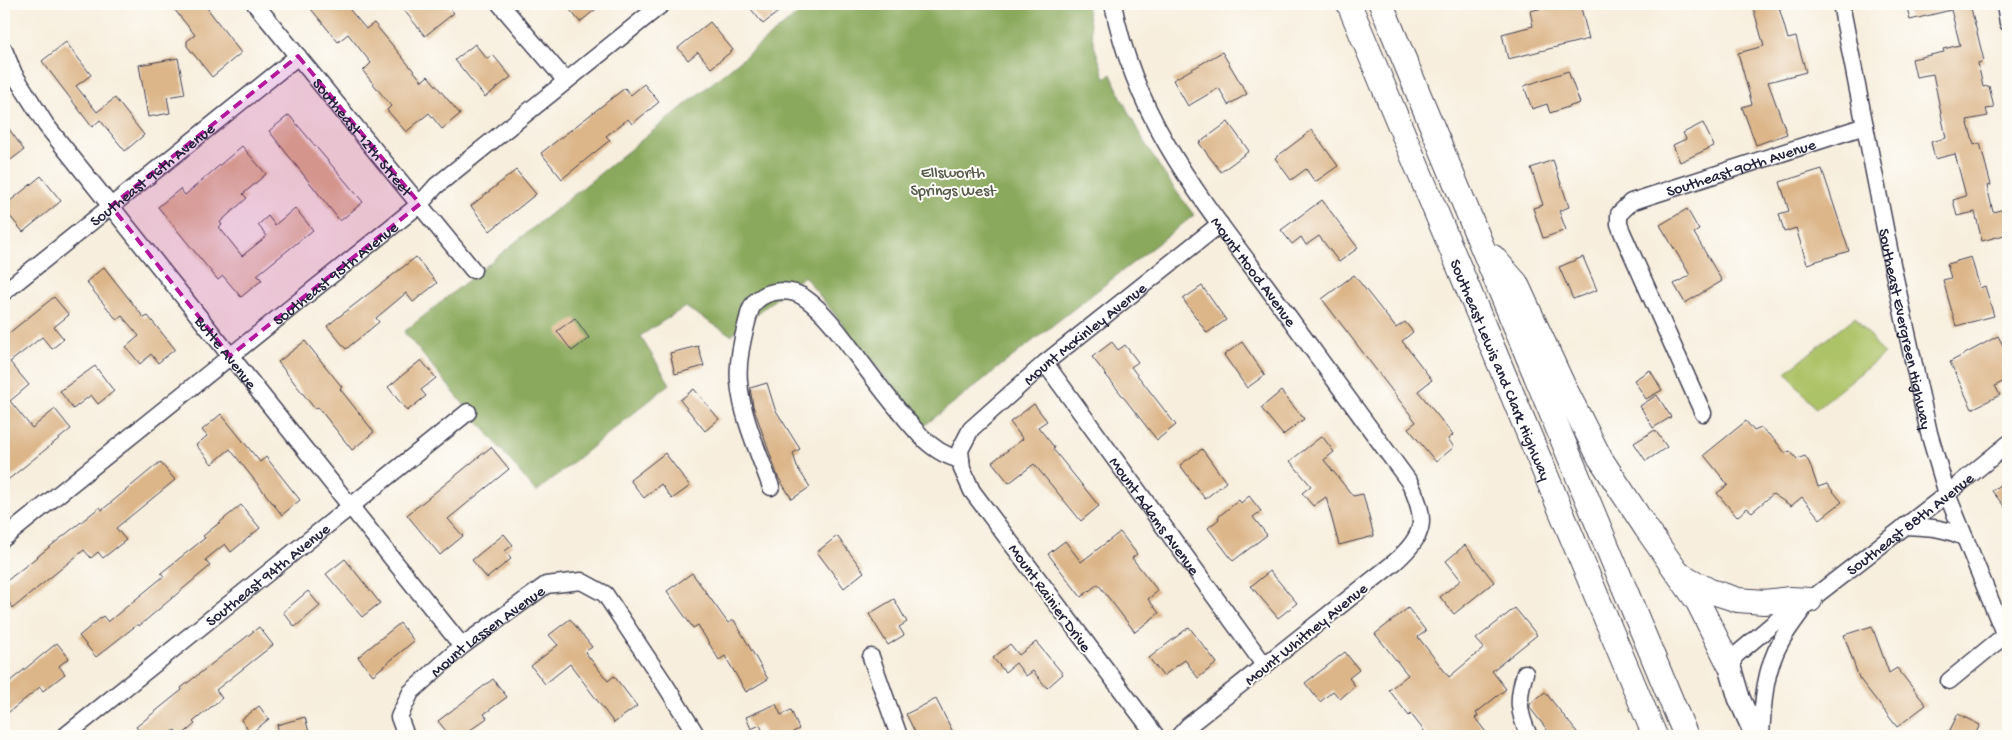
<svg xmlns="http://www.w3.org/2000/svg" width="2012" height="740" font-family="'Gochi Hand',sans-serif">
	<style>
		.green { fill: #adc367; stroke: #687251 }
		.forest { fill: #8aa95c; stroke: #56664c }
		.building { fill: #dcb588 }
		.lines { fill: none; stroke-linecap: round; stroke-linejoin: round }
		.minor-casing { stroke: #424153; stroke-width: 19 }
		.major-casing { stroke: #424153; stroke-width: 24 }
		.highway-casing { stroke: #424153; stroke-width: 26 }
		.minor { stroke: #fff; stroke-width: 16 }
		.major { stroke: #fff; stroke-width: 21 }
		.highway { stroke: #fff; stroke-width: 24 }
		.marked { fill: #b5179e; fill-opacity: 0.2; stroke: #b5179e; stroke-width: 4; stroke-dasharray: 10 6; stroke-linejoin: round }
		.labels { text-anchor: middle; stroke-width: 4; stroke-linejoin: round; paint-order: stroke }
		.street-label { font-size: 16px; fill: #22223b; stroke: #fdfcf7 }
		.park-label { font-size: 16px; fill: #535a4a; stroke: #fdfcf7 }
	</style>
	<rect width="100%" height="100%" fill="#fdfcf7"/>
	<filter id="ink" filterUnits="userSpaceOnUse"><feTurbulence type="fractalNoise" baseFrequency=".02" numOctaves="2"/><feDisplacementMap in="SourceGraphic" scale="10" xChannelSelector="R" yChannelSelector="G"/><feConvolveMatrix kernelMatrix="1 2 1 2 8 2 1 2 1" color-interpolation-filters="sRGB"/></filter>
	<filter id="wash" filterUnits="userSpaceOnUse"><feTurbulence type="fractalNoise" baseFrequency=".0096" numOctaves="4" result="noise"/><feDisplacementMap in="SourceGraphic" scale="20" xChannelSelector="R" yChannelSelector="G"/><feGaussianBlur stdDeviation="1.12" result="paint"/><feColorMatrix in="noise" values="0 0 0 0 0 0 0 0 0 0 0 0 0 0 0 0 0 1.4 0 .05"/><feComposite in="paint" operator="in"/></filter>
	<g filter="url(#wash)">
		<rect width="100%" height="100%" fill="#f7eedd"/>
		<!-- green -->
		<path class="green" d="M1855 317 1884 354 1816 409 1786 372Z"/>
		<!-- forest -->
		<path class="forest" d="M810 4H1086L1094 45 1105 78 1111 74C1134 129 1158 168 1194 215L924 426 804 276 731 335 685 307 640 336 670 384 536 492 404 332Z"/>
		<g id="blocks">
			<!-- building -->
			<g class="building">
				<path d="M170 4H204L241 53 212 77 187 46V41L195 35Z"/>
				<path d="M307 4H345L366 29 374 23 422 81 428 76 460 114 442 129 429 113 406 132 387 110 391 106 363 71 371 63 348 34 338 42Z"/>
				<path d="M399 4H446L454 13 425 36Z"/>
				<path d="M565 4H602L580 22Z"/>
				<path d="M747 4H788L763 24Z"/>
				<path d="M1560 4H1580L1589 39 1508 59 1502 34 1533 26 1530 11Z"/>
				<path d="M1752 4H1778L1788 39 1796 37 1806 72 1768 82 1787 134 1756 145 1742 107 1752 104 1738 53 1764 46Z"/>
				<path d="M1906 4H1970L1984 61 1978 63 1983 87 1989 86 1994 108 1986 109 1988 116 1967 120 1974 145 1980 143 1991 185 1987 186 1993 212 2008 208V234L1982 241 1975 212 1957 216 1953 200 1966 196 1955 154 1935 159 1931 142 1946 138 1933 74 1916 77 1912 59 1944 52 1943 49 1960 45 1951 10 1910 20Z"/>
				<path d="M710 22 733 50 711 68 698 52 688 60 678 48Z"/>
				<path d="M66 42 91 75 76 86 97 112 115 98 144 135 125 151 100 120 92 127 42 61Z"/>
				<path d="M475 44 487 59 493 55 511 77 485 97 455 60Z"/>
				<path d="M1222 52 1247 94 1228 105 1219 88 1188 106 1173 80Z"/>
				<path d="M178 58 185 94 167 97 170 113 148 117 139 65Z"/>
				<path d="M1568 71 1580 103 1550 113 1547 104 1532 109 1524 86Z"/>
				<path d="M644 84 659 102 632 124 628 119 606 136 610 140 562 179 541 153 625 88 631 95Z"/>
				<path d="M289 115 363 202 340 221 269 131Z"/>
				<path d="M4 122 24 150 4 165Z"/>
				<path d="M1228 122 1249 151 1221 172 1199 143Z"/>
				<path d="M1703 123 1714 146 1680 162 1673 145 1686 139 1683 133Z"/>
				<path d="M1312 130 1338 166 1315 182 1306 169 1291 180 1275 158Z"/>
				<path d="M242 146 266 174 243 194 247 198 220 222 222 225 219 227 242 256 267 236 258 225 268 216 275 225 295 208 313 230 257 275 262 280 241 297 223 276 218 280 158 207 180 189 185 195Z"/>
				<path d="M1553 160 1569 207 1559 211 1566 230 1543 238 1533 208 1543 205 1531 168Z"/>
				<path d="M1822 169 1849 251 1807 264 1796 228 1784 232 1779 214 1789 211 1780 182Z"/>
				<path d="M516 170 536 194 490 231 471 206Z"/>
				<path d="M41 176 61 201 23 232 4 209V206Z"/>
				<path d="M1322 200 1358 248 1339 262 1319 236 1306 245 1301 237 1292 244 1281 230Z"/>
				<path d="M1687 209 1699 230 1694 233 1722 281 1685 303 1674 284 1690 275 1660 225Z"/>
				<path d="M416 257 437 283 413 302 406 293 376 318 379 322 346 349 327 326Z"/>
				<path d="M1583 257 1597 290 1573 299 1559 267Z"/>
				<path d="M1971 257 1980 288 1985 286 1994 316 1956 326 1943 280 1951 278 1947 264Z"/>
				<path d="M104 267 144 318 148 316 175 349 158 363 151 354 140 364 126 347 139 336 122 316 117 320 86 282Z"/>
				<path d="M1354 275 1396 328 1405 322 1413 332 1402 341 1432 380 1418 391 1453 435 1448 439 1454 447 1436 462 1408 428 1416 422 1322 299Z"/>
				<path d="M1202 286 1226 320 1207 333 1183 299Z"/>
				<path d="M54 297 69 315 54 327 64 339 52 349 42 337 10 362 29 385 10 401 32 428 55 409 71 429 4 483V337Z"/>
				<path d="M575 318 589 338 572 351 557 331Z"/>
				<path d="M1998 336 2008 355V364L2002 367 2008 379 1995 386 2000 395 1972 409 1950 362Z"/>
				<path d="M305 341 342 387 340 389 374 432 352 450 318 407 315 409 278 362Z"/>
				<path d="M1112 342 1118 350 1125 345 1138 362 1131 367 1176 425 1157 440 1092 357Z"/>
				<path d="M1242 342 1265 375 1247 388 1224 355Z"/>
				<path d="M698 346 704 366 675 374 670 353Z"/>
				<path d="M421 360 436 378 421 390 426 396 407 411 388 387Z"/>
				<path d="M95 366 114 391 98 404 91 395 73 409 60 391Z"/>
				<path d="M1650 370 1662 390 1646 399 1634 380Z"/>
				<path d="M767 383 775 409 800 449 793 453 797 467 810 487 792 499 778 477 753 406 750 388Z"/>
				<path d="M694 389 719 419 705 431 680 400Z"/>
				<path d="M1281 391 1304 419 1283 435 1261 408Z"/>
				<path d="M1657 395 1671 417 1653 428 1640 406Z"/>
				<path d="M1034 404 1047 421 1038 427 1055 448 1053 449 1099 506 1081 521 1034 464 1009 483 992 462 1023 439 1010 422Z"/>
				<path d="M221 414 260 462 266 457 300 500 282 515 230 449 212 464 196 445 207 436 202 430Z"/>
				<path d="M1746 421 1754 431 1761 428 1774 439 1785 453 1790 451 1797 459 1805 456 1809 462 1818 487 1827 484 1842 502 1820 519 1802 497 1791 506 1773 494 1752 512 1747 508 1737 517 1717 493 1728 485 1704 455Z"/>
				<path d="M1655 430 1667 447 1646 461 1634 443Z"/>
				<path d="M1322 436 1334 452 1324 460 1353 496 1363 494 1374 536 1339 545 1326 497 1313 506 1302 493 1311 486 1290 461Z"/>
				<path d="M491 447 509 469 448 519 463 536 440 555 407 515Z"/>
				<path d="M1202 449 1226 482 1205 499 1180 465Z"/>
				<path d="M665 453 690 486 672 499 661 484 644 498 630 480Z"/>
				<path d="M160 462 175 480 116 528 126 540 103 558 98 552 91 558 84 550 13 608 4 596V583L100 507 102 510Z"/>
				<path d="M2008 478V511L1992 491Z"/>
				<path d="M1249 496 1261 511 1253 517 1267 535 1233 561 1208 528 1219 519 1218 517 1239 500 1241 503Z"/>
				<path d="M241 505 260 528 231 552 225 544 205 560 210 566 139 626 138 624 96 657 79 636 103 616 108 622 164 576 161 573 205 538 203 536Z"/>
				<path d="M1120 532 1137 554 1132 558 1158 591 1148 599 1159 613 1135 632 1098 584 1081 597 1048 554 1065 541 1081 562Z"/>
				<path d="M504 534 513 545 505 551 511 559 487 578 472 560Z"/>
				<path d="M837 536 864 572 844 588 817 552Z"/>
				<path d="M1465 545 1494 582 1454 614 1440 597 1461 580 1446 561Z"/>
				<path d="M345 559 380 603 362 617 326 574Z"/>
				<path d="M1270 571 1297 603 1278 618 1251 586Z"/>
				<path d="M692 573 728 623 734 620 768 679 746 692 725 656 719 660 698 625 693 628 667 591Z"/>
				<path d="M308 591 320 606 295 627 283 612Z"/>
				<path d="M894 599 907 622 899 627 904 635 888 645 869 614Z"/>
				<path d="M1408 608 1426 631 1418 637 1449 677 1484 648 1476 639 1515 608 1537 635 1492 671 1506 689 1476 713 1478 716 1475 718 1489 736H1428L1411 714 1409 716 1389 690 1408 675 1375 634Z"/>
				<path d="M570 619 592 647 585 652 608 681 614 676 637 706 614 723 570 664 545 684 531 666 558 645 549 635Z"/>
				<path d="M400 623 414 641 373 675 358 657Z"/>
				<path d="M1872 626 1889 673 1897 668 1926 705 1897 727 1859 678 1844 635Z"/>
				<path d="M259 627 273 645 216 690 222 698 193 722 195 724 181 736 175 730 167 736H143L136 727 182 690 181 688Z"/>
				<path d="M1189 627 1217 663 1198 678 1185 660 1163 676 1149 658Z"/>
				<path d="M1036 642 1063 674 1047 688 1033 671 1026 676 1016 663 1005 672 993 658 1010 644 1019 655Z"/>
				<path d="M57 643 69 658 59 666 65 674 43 691 40 687 4 716V686Z"/>
				<path d="M1345 652 1359 670 1349 678 1355 686 1340 699 1333 691 1320 702 1305 683Z"/>
				<path d="M493 679 507 697 484 714 487 718 462 736H450L438 721Z"/>
				<path d="M1545 692 1580 736H1552L1530 708V704Z"/>
				<path d="M936 699 955 736H917L906 714Z"/>
				<path d="M776 704 781 715 791 710 799 729 793 732 794 736H765L760 725 751 729 746 717Z"/>
				<path d="M259 706 269 719 251 733 241 720Z"/>
				<path d="M1958 714 1980 725 1974 736H1947Z"/>
				<path d="M305 717 310 736H280L277 725Z"/>
			</g>
		</g>
	</g>
	<g filter="url(#ink)">
		<use href="#blocks" fill-opacity="0" stroke="#424153" stroke-width="1"/>
		<g class="lines">
			<defs>
				<g id="minor">
					<path id="s1" d="M255 4 473 270"/>
					<path d="M500 4 566 81"/>
					<path id="s2" d="M1113 4C1136 120 1198 195 1267 287 1315 353 1362 418 1410 483 1427 520 1426 534 1395 562L1188 726 1179 736"/>
					<path id="s3" d="M1841 4 1893 269 1929 433 1947 494 2008 643"/>
					<path d="M2005 4 2008 23"/>
					<path id="s4" d="M4 50 14 74 46 125 462 646"/>
					<path id="s5" d="M4 292 298 56"/>
					<path id="s6" d="M1045 363 1265 666"/>
					<path id="s7" d="M1703 413 1622 232 1619 224V214L1631 202 1865 126"/>
					<path d="M771 487C759 453 742 418 739 382 737 362 742 340 747 322 749 314 750 307 756 301 769 289 791 288 805 298 826 313 841 335 856 355 876 382 897 410 920 435 931 447 945 456 961 460"/>
					<path d="M1905 526C1926 527 1945 527 1965 538"/>
					<path id="s8" d="M4 538 420 204 436 186 662 4"/>
					<path d="M871 657 899 736"/>
					<path id="s9" d="M1729 664 1736 655 1793 607 1810 600 1947 494 2008 444"/>
					<path d="M1525 673C1517 699 1518 712 1529 736"/>
					<path d="M1949 681 2005 635"/>
					<path id="s10" d="M65 736 468 412"/>
					<path id="s11" d="M406 736 399 717 411 692 462 646 546 585 581 581 605 594 666 686 697 736"/>
					<path id="s12" d="M1156 736 972 491 962 469 960 450 971 429 1045 363 1220 224"/>
					<path d="M1761 736C1763 703 1764 671 1781 641 1789 627 1799 615 1808 602"/>
				</g>
				<path id="major" d="M1729 664 1739 698 1756 736"/>
				<g id="highway">
					<path id="s13" d="M1349 4 1655 736"/>
					<path d="M1381 4 1686 736"/>
					<path d="M1493 257 1516 283 1562 383 1600 458 1646 528 1698 602 1729 664"/>
					<path d="M1683 576 1710 591 1738 600 1764 602 1790 599 1810 600"/>
				</g>
			</defs>
			<!-- minor casing -->
			<use href="#minor" class="minor-casing"/>
			<!-- major casing -->
			<use href="#major" class="major-casing"/>
			<!-- highway casing -->
			<use href="#highway" class="highway-casing"/>
			<!-- minor -->
			<use href="#minor" class="minor"/>
			<!-- major -->
			<use href="#major" class="major"/>
			<!-- highway -->
			<use href="#highway" class="highway"/>
		</g>
	</g>
	<!-- marked area -->
	<path class="marked" d="M298 56 420 204 230 356 111 206Z"/>
	<g class="labels">
		<!-- street labels -->
		<g class="street-label">
			<text dy="6" stroke="none"><textPath href="#s1" startOffset="171">Southeast 12th Street</textPath></text>
			<text dy="6" stroke="none"><textPath href="#s7" startOffset="349">Southeast 90th Avenue</textPath></text>
			<text dy="6" stroke="none"><textPath href="#s5" startOffset="189">Southeast 96th Avenue</textPath></text>
			<text dy="6" stroke="none"><textPath href="#s2" startOffset="305">Mount Hood Avenue</textPath></text>
			<text dy="6" stroke="none"><textPath href="#s8" startOffset="424">Southeast 95th Avenue</textPath></text>
			<text dy="6" stroke="none"><textPath href="#s3" startOffset="331">Southeast Evergreen Highway</textPath></text>
			<text dy="6" stroke="none"><textPath href="#s12" startOffset="522">Mount McKinley Avenue</textPath></text>
			<text dy="6" stroke="none"><textPath href="#s4" startOffset="376">Butte Avenue</textPath></text>
			<text dy="6" stroke="none"><textPath href="#s13" startOffset="396">Southeast Lewis and Clark Highway</textPath></text>
			<text dy="6" stroke="none"><textPath href="#s6" startOffset="188">Mount Adams Avenue</textPath></text>
			<text dy="6" stroke="none"><textPath href="#s9" startOffset="230">Southeast 88th Avenue</textPath></text>
			<text dy="6" stroke="none"><textPath href="#s10" startOffset="259">Southeast 94th Avenue</textPath></text>
			<text transform="translate(1051 597) rotate(54)" y="6">Mount Rainier Drive</text>
			<text dy="6" stroke="none"><textPath href="#s11" startOffset="146">Mount Lassen Avenue</textPath></text>
			<text transform="translate(1305 633) rotate(-39)" y="6">Mount Whitney Avenue</text>
		</g>
		<!-- park labels -->
		<g class="park-label">
			<text x="953" y="177">Ellsworth<tspan x="953" dy="18">Springs West</tspan></text>
		</g>
	</g>
	<!-- margin -->
	<rect width="2012" height="740" fill="none" stroke="#fdfcf7" stroke-width="20"/>
</svg>
